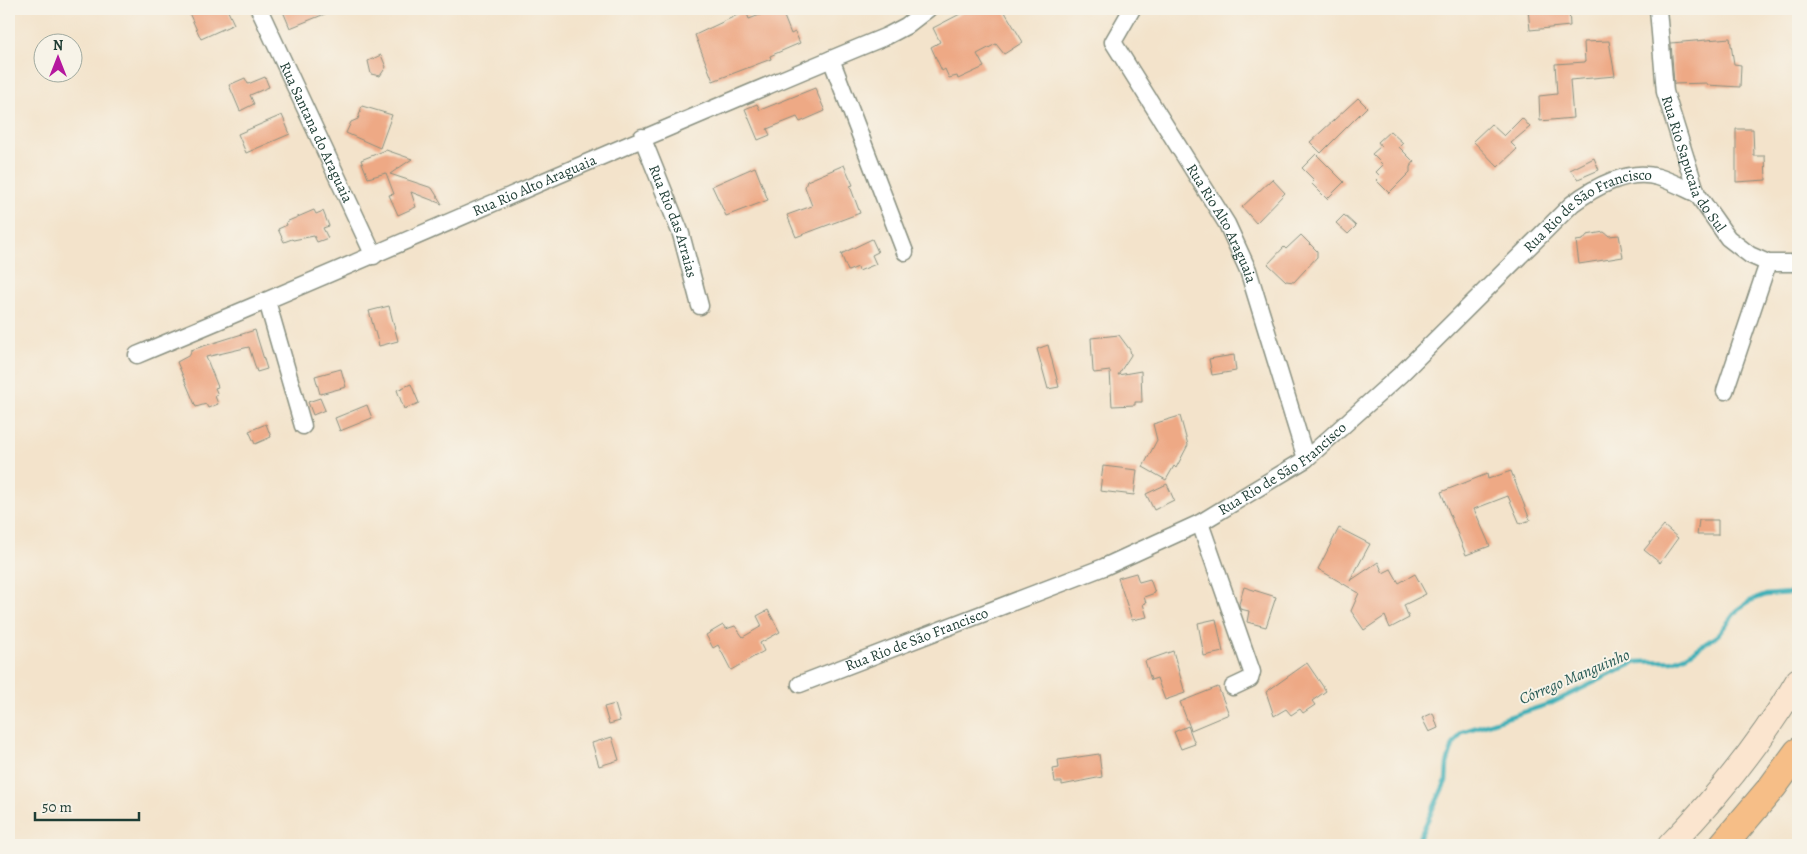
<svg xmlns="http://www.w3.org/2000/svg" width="1807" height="854" font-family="Alegreya,serif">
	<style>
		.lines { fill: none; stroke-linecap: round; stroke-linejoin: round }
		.stream { stroke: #3fb0b8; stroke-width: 4.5 }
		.building { fill: #eea985 }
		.street-casing { stroke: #899080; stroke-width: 19 }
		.secondary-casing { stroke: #899080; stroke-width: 26 }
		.highway-casing { stroke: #899080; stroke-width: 30 }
		.street { stroke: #fff; stroke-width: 16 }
		.secondary { stroke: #fbe5cf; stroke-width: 24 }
		.highway { stroke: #f6be87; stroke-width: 28 }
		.labels { text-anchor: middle; stroke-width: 4; stroke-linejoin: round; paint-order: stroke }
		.street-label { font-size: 15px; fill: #1f3d34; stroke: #f7f3e8 }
		.water-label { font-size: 16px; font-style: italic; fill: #275a55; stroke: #f7f3e8 }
	</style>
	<rect width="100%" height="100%" fill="#f7f3e8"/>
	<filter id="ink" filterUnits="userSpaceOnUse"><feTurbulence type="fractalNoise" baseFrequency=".02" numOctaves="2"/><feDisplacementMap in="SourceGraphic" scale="10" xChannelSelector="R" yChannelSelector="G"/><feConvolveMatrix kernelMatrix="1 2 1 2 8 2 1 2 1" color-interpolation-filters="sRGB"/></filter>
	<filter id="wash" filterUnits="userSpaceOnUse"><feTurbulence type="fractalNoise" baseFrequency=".0096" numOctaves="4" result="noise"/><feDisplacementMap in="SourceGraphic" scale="20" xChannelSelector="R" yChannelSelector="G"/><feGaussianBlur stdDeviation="1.12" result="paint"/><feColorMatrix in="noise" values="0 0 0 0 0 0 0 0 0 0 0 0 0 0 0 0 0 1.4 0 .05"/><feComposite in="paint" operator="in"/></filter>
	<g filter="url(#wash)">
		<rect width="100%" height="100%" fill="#f3e3cb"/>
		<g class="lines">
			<!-- stream -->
			<path class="stream" d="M1416 845 1446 781 1447 764 1453 745 1462 732 1552 703 1636 662 1673 661 1688 655 1718 635 1738 609 1750 601 1766 595 1789 593 1798 587"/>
		</g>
		<g id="blocks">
			<!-- building -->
			<g class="building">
				<path d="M198 9H227L234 24 201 39 189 13Z"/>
				<path d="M282 9H337L290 28Z"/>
				<path d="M776 9H781L791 34 795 32 800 43 770 56 771 59 713 81 695 35 746 11 749 19Z"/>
				<path d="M960 9H1003L1023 42 1004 54 996 44 977 54 984 67 958 79 957 76 949 78 945 69 942 71 931 47 940 42 933 28 962 13Z"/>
				<path d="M1528 9H1569L1570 26 1530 30Z"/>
				<path d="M1730 38 1734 64 1741 65 1740 87 1707 85V83L1674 84 1671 43Z"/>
				<path d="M1609 41 1615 76 1570 80 1573 118 1540 121 1539 96 1557 94 1555 64 1585 62 1584 42Z"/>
				<path d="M381 55 386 67 380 76 371 74 368 61Z"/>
				<path d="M265 77 269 87 250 95 254 104 240 111 229 85 245 78 248 84Z"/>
				<path d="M815 88 825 111 800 122 797 117 767 129 770 135 758 140 745 109 757 104 760 110Z"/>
				<path d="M1358 98 1367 107 1321 153 1310 142Z"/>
				<path d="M362 106 392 115 380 148 346 133 351 122 358 119Z"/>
				<path d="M282 115 290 134 246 153 238 134Z"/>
				<path d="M1522 118 1530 127 1511 143 1517 149 1498 167 1473 141 1491 124 1504 136Z"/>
				<path d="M1736 129H1753L1754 156H1765L1766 180 1736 182Z"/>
				<path d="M1390 131 1403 143 1399 147 1414 162 1410 167V172L1389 193 1376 180 1380 176 1376 172 1383 165 1372 154 1381 146 1378 142Z"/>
				<path d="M386 150 412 159 390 174 432 188 442 204 411 192 416 207 398 215 389 195 394 194 386 173 368 178 361 160Z"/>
				<path d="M1316 154 1344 182 1327 199 1311 183 1314 180 1302 168Z"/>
				<path d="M1594 158 1599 170 1578 179 1570 170Z"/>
				<path d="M844 165 853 185 850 186 860 213 796 237 787 215 812 206 805 187 807 181Z"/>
				<path d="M755 167 768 200 726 216 712 186Z"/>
				<path d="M1272 179 1285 193 1256 223 1242 207Z"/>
				<path d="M314 210 316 214 323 211 329 226 323 228 328 238 317 242 314 236 293 240 292 239 284 242 278 229 287 225 286 222Z"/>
				<path d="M1344 215 1356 226 1348 234 1336 223Z"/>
				<path d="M1604 232 1609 236 1619 235 1623 257 1579 264 1576 241 1583 240 1587 235Z"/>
				<path d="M1301 235 1317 251V257L1294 282 1286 281 1268 264 1284 247 1286 249Z"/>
				<path d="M872 239 878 252 872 255 876 264 859 271 858 267 848 271 841 254Z"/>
				<path d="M389 306 398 341 379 346 369 311Z"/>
				<path d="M255 330 267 369 257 372 249 347 206 357 218 387 215 388 218 395 215 396 218 404 208 408 206 404 196 407 177 362 190 355 191 350Z"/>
				<path d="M1119 335 1130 350 1131 355 1118 375 1141 371 1142 402H1135V405L1112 406 1110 371 1094 373 1093 371 1091 338Z"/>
				<path d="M1048 345 1059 387 1048 389 1037 349Z"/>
				<path d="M1234 355 1236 371 1212 375 1209 359Z"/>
				<path d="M341 369 346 387 320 394 315 376Z"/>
				<path d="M411 384 419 403 404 409 397 390Z"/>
				<path d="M320 398 325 410 313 415 308 402Z"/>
				<path d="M367 405 372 418 340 431 335 418Z"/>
				<path d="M1180 416 1188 445 1176 468 1174 466 1166 480 1143 467 1157 440 1153 424Z"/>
				<path d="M266 424 271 437 255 444 249 431Z"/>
				<path d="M1103 466 1137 470 1134 495 1100 491Z"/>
				<path d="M1511 471 1530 520 1520 524 1508 496 1474 509 1490 546 1466 555 1441 492 1487 474 1488 479Z"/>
				<path d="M1167 484 1174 500 1154 510 1146 494Z"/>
				<path d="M1699 520H1718V535H1697Z"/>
				<path d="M1664 526 1678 538 1660 563 1644 550Z"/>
				<path d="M1339 528 1370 544 1350 581 1378 562 1383 573 1391 569 1399 583 1415 574 1426 594 1404 605 1409 618 1390 628 1385 616 1364 630 1351 611 1359 593 1318 569Z"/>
				<path d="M1136 573 1139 582 1150 579 1155 593 1144 597 1146 603 1143 604 1147 617 1132 620 1118 578Z"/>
				<path d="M1244 587 1276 597 1266 627 1247 622 1249 611 1240 609 1239 604Z"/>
				<path d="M768 610 780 632 760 643 764 651 731 670 718 645 713 648 706 635 723 625 726 629 735 626 743 637 762 626 757 616Z"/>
				<path d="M1216 619 1223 652 1204 656 1198 623Z"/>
				<path d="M1173 651 1185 693 1165 700 1157 678 1151 680 1145 661Z"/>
				<path d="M1307 663 1326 691 1312 701 1315 705 1303 713 1300 709 1291 715 1286 709 1274 716 1266 692Z"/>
				<path d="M1218 687 1229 714 1191 730 1180 702Z"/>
				<path d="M615 704 620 721 609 724 604 707Z"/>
				<path d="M1433 713 1438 728 1429 732 1422 718Z"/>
				<path d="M1188 726 1195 744 1181 749 1174 732Z"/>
				<path d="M612 737 619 760 599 766 592 743Z"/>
				<path d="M1099 754 1102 777 1062 785V782H1055L1053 769 1059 768 1058 760Z"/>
			</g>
		</g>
	</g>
	<g filter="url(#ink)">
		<use href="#blocks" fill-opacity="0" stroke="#899080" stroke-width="1"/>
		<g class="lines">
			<defs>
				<g id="street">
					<path id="s1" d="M259 9 374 256"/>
					<path id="s2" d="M1132 9 1113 42 1227 224 1248 270 1306 459"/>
					<path id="s3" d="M1658 9 1665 92 1697 194 1728 238 1750 255 1768 263H1798"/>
					<path d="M831 59 905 252"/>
					<path id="s4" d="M642 137 681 234 700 306"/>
					<path d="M267 301 303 426"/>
					<path id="s5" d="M137 355C388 251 635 139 887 36L906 26 928 9"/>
					<path d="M1725 391 1768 263"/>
					<path d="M1200 523 1252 672 1250 679 1233 687"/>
					<path id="s6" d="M800 684 1104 567 1200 523 1306 459 1400 375 1572 204C1594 187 1629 168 1658 177 1671 181 1684 188 1697 194"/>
				</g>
				<path id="secondary" d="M1670 845C1719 795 1763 740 1798 680"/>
				<path id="highway" d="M1723 845 1773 786 1798 752"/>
			</defs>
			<!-- street casing -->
			<use href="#street" class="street-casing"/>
			<!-- secondary casing -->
			<use href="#secondary" class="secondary-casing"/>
			<!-- highway casing -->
			<use href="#highway" class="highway-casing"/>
			<!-- street -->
			<use href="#street" class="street"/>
			<!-- secondary -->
			<use href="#secondary" class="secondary"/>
			<!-- highway -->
			<use href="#highway" class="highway"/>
		</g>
	</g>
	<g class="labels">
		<!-- street labels -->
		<g class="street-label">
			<text dy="5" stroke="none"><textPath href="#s1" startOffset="136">Rua Santana do Araguaia</textPath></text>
			<text dy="5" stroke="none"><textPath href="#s3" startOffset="161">Rua Rio Sapucaia do Sul</textPath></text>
			<text dy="5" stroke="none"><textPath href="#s5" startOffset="432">Rua Rio Alto Araguaia</textPath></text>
			<text dy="5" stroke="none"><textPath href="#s6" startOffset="935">Rua Rio de São Francisco</textPath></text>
			<text dy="5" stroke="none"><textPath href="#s4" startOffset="90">Rua Rio das Arraias</textPath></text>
			<text dy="5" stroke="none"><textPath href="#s2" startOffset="250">Rua Rio Alto Araguaia</textPath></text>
			<text dy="5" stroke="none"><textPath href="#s6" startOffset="530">Rua Rio de São Francisco</textPath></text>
			<text dy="5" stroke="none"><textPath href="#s6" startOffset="125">Rua Rio de São Francisco</textPath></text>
		</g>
		<!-- water labels -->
		<g class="water-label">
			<text transform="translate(1574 676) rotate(-23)" y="6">Córrego Manguinho</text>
		</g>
	</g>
	<!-- margin -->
	<rect width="1807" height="854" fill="none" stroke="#f7f3e8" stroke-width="30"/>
	<!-- north arrow -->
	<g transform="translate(58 58)"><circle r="24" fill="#f7f3e8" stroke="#a1aaa0"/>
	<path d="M0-4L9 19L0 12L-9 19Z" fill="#b5179e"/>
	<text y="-8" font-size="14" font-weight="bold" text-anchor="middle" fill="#1f3d34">N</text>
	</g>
	<!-- scale -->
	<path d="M35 812v8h104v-8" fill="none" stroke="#1f3d34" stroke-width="2.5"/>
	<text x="42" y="812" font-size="15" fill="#1f3d34" stroke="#f7f3e8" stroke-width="4" paint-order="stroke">50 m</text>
</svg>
